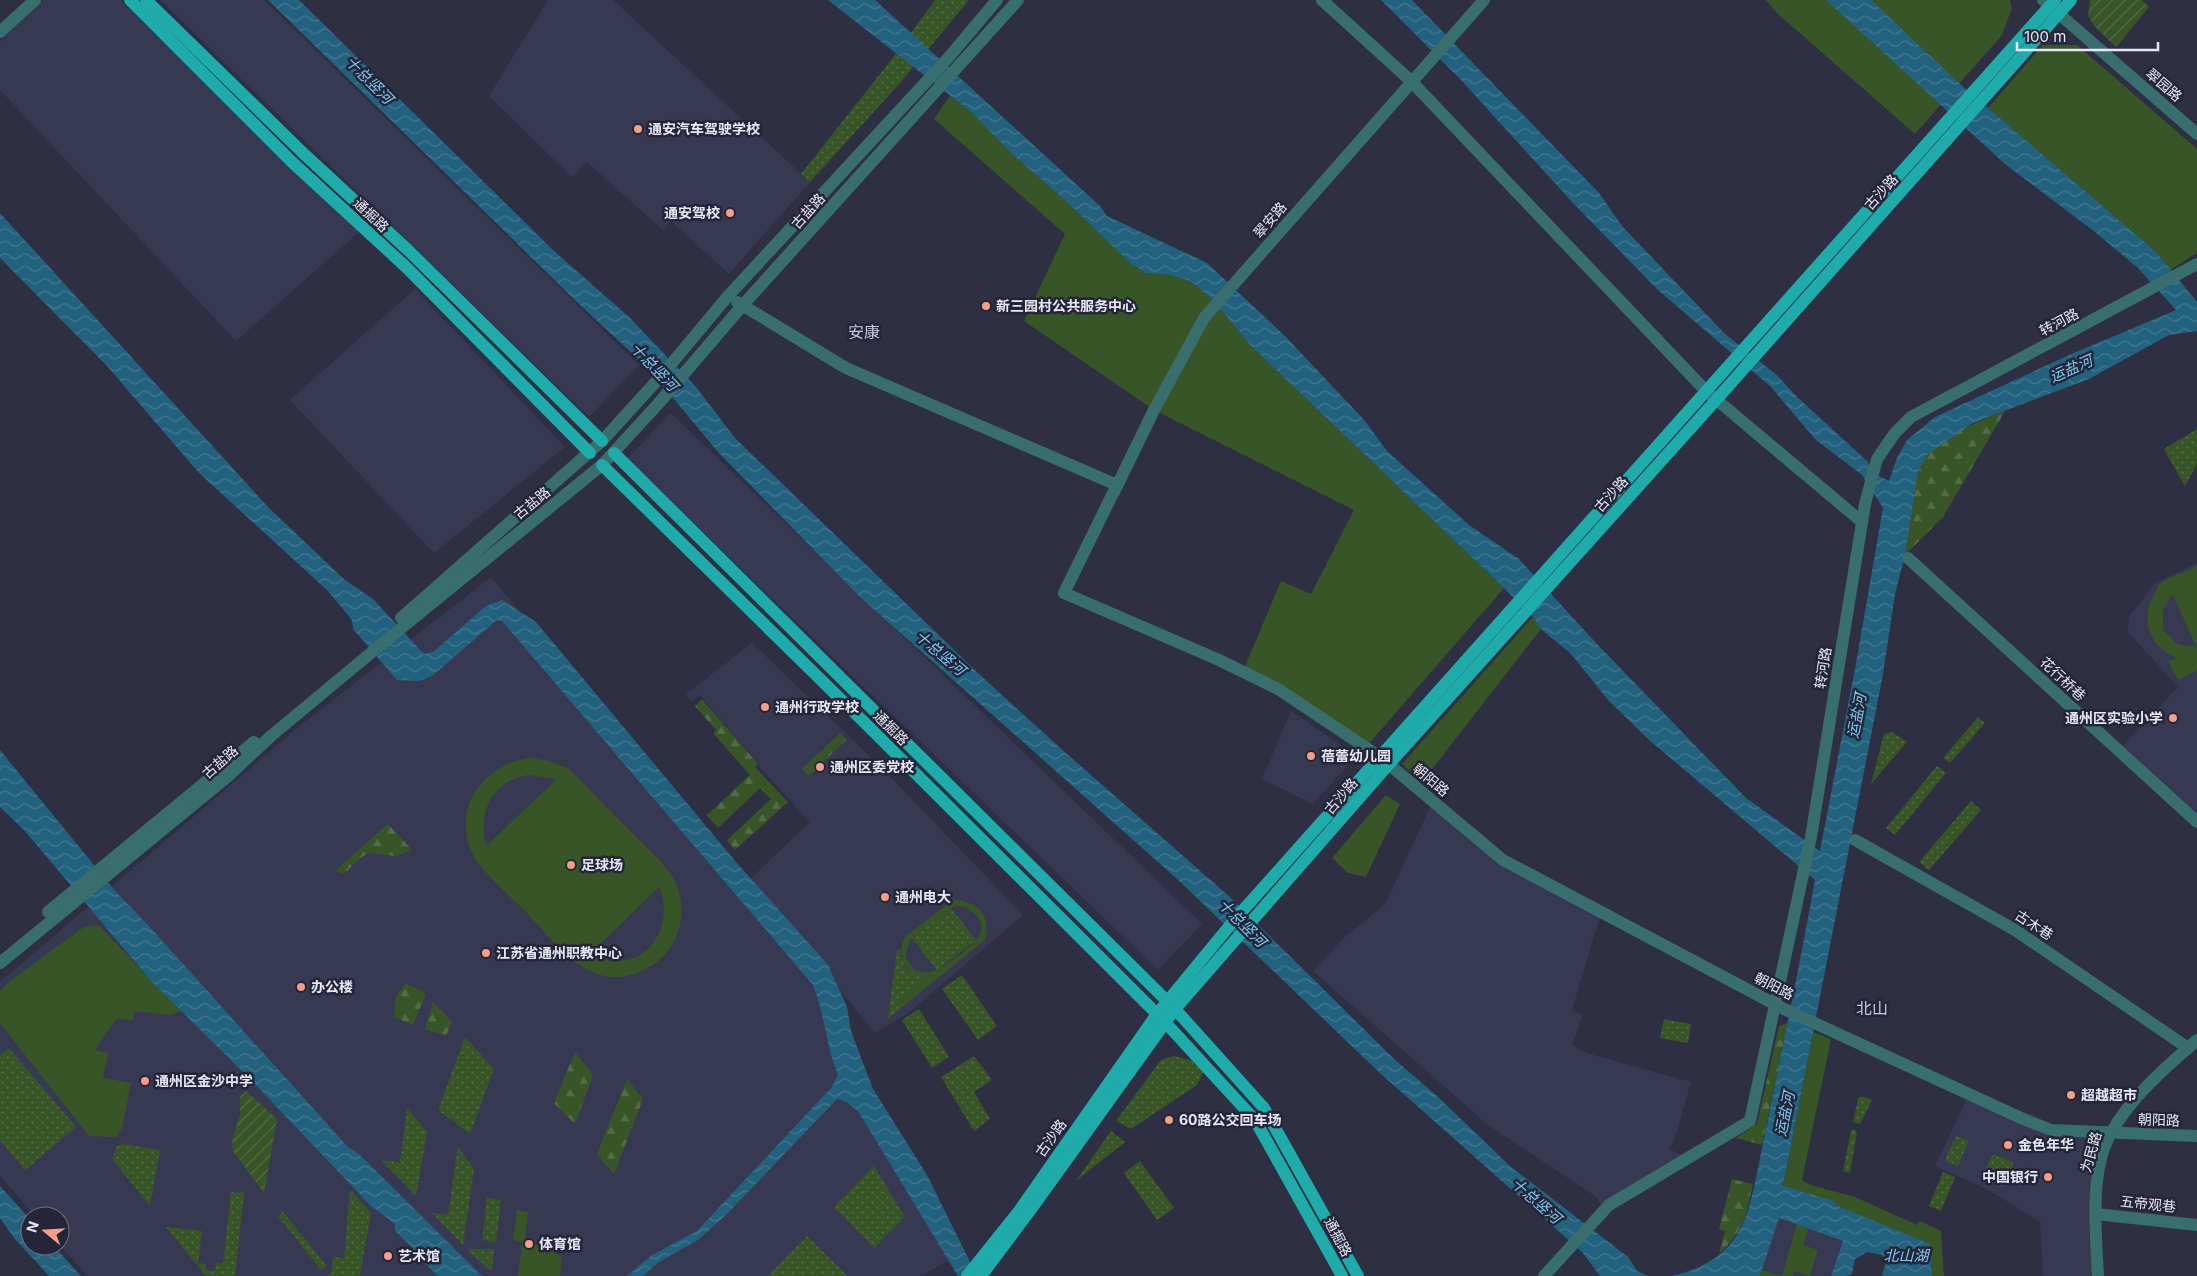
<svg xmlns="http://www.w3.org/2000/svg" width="2197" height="1276" font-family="Inter,'Noto Sans SC',sans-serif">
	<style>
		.built { fill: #373952 }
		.grass { fill: url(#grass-dots) }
		.forest { fill: url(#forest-firs) }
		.park { fill: #385527; fill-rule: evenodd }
		.garden { fill: url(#garden-furrows) }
		.water { fill: url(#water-waves) }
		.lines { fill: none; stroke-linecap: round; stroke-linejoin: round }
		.minor { stroke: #386f6e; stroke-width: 12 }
		.major { stroke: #1eaba9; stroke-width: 12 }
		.poi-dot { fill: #f49e87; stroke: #242539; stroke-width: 2 }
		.labels { text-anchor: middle; stroke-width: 5; stroke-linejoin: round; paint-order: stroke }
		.street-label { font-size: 14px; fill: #e6e8f5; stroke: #242539 }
		.poi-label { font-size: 14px; font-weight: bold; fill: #e6e8f5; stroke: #242539; text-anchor: start }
		.water-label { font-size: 15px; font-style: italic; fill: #7ccbf2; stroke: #242539 }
		.quarter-label { font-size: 16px; fill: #c5c8e2; stroke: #242539 }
	</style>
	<defs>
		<pattern id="grass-dots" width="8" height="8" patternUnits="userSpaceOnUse" patternTransform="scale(1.25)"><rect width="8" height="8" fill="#385527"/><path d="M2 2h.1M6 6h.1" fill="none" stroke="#556d47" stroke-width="1.8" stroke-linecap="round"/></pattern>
		<pattern id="forest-firs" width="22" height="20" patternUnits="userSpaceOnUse" patternTransform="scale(1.25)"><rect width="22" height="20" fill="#385527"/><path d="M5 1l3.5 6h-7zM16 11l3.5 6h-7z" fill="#556d47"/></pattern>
		<pattern id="garden-furrows" width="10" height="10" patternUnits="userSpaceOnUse" patternTransform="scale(1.25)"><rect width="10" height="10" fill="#385527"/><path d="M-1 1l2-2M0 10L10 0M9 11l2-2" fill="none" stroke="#556d47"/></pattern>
		<pattern id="water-waves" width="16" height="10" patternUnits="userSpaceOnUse" patternTransform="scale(1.25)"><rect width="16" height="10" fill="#23627e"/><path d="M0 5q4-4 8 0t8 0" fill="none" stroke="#437891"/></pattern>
	</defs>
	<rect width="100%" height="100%" fill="#2e2f43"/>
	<!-- built -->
	<g class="built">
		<path d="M43 0H120L359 232 236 341 0 90V41Z"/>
		<path d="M160 0H264L639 365 589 417Z"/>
		<path d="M548 0H613L810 182 729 274 671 221 663 230 587 162 572 177 489 96Z"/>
		<path d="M415 289 565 447 434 553 290 400Z"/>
		<path d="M671 413 1202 924 1158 970 627 459Z"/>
		<path d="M2197 563V822L2119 750 2178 687 2128 632 2129 617 2155 583Z"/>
		<path d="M491 577 743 880 821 982 949 1260 921 1276H87L60 1245V1216H35L0 1176V982L301 725Z"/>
		<path d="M752 643 884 770 1023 915 907 1014 875 1033 750 879 810 822 759 767 760 766 700 695 691 702 686 694Z"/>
		<path d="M1291 711 1347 749 1351 762 1313 804 1262 779Z"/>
		<path d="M1433 801 1503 860 1601 913 1572 1010 1583 1015 1572 1045 1587 1053 1691 1082 1674 1141 1669 1149 1689 1158 1605 1209 1595 1196 1489 1126 1313 971 1345 937 1385 904Z"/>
		<path d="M1969 1094 2051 1130 2111 1133 2098 1174 2097 1276H2043L2040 1222 1990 1191 1935 1166Z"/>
		<path d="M1779 1218 1843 1241 1831 1276H1760Z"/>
	</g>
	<!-- grass -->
	<g class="grass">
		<path d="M935 0H969L900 83 810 182 801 174 891 60Z"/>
		<path d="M2197 429V464L2185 486 2164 449Z"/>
		<path d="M1978 717 1985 723 1950 763 1943 758Z"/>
		<path d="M1892 732 1907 742 1871 784 1884 734Z"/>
		<path d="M1937 766 1946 773 1895 835 1886 828Z"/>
		<path d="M1971 801 1981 810 1929 870 1919 862Z"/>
		<path d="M950 907 976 940 937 970 912 938Z"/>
		<path d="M897 950H900L901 958 906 969 928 977 896 1002 901 1008 888 1019Z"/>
		<path d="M962 975 997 1026 978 1040 942 989Z"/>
		<path d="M919 1009 949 1057 932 1068 902 1020Z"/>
		<path d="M1664 1019 1691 1024 1688 1043 1660 1038Z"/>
		<path d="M465 1037 494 1069 470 1134 438 1110Z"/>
		<path d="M9 1048 76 1127 25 1170 0 1140V1056Z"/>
		<path d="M974 1056 992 1080 974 1092 990 1119 974 1131 941 1077Z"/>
		<path d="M1174 1056 1191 1060 1203 1072 1197 1085 1131 1129 1116 1121 1161 1060Z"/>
		<path d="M1861 1096 1872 1100 1860 1124 1853 1122 1858 1099Z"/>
		<path d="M407 1108 427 1132 416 1196 381 1160 400 1162Z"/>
		<path d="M1854 1129 1857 1132 1850 1173 1843 1171 1851 1131Z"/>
		<path d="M1111 1131 1125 1142 1076 1181Z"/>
		<path d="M1956 1136 1969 1141 1958 1166 1945 1160Z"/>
		<path d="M123 1144 160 1150 150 1206 112 1159 117 1146Z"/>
		<path d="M458 1147 474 1169 463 1245 432 1213 448 1215Z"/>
		<path d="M1993 1154 2014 1163 2003 1187 1982 1177Z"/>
		<path d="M1140 1161 1174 1208 1157 1220 1124 1173Z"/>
		<path d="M874 1166 905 1217 874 1248 834 1207Z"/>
		<path d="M1943 1172 1955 1177 1941 1211 1929 1206Z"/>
		<path d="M350 1190 371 1213 360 1276H327L332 1272 333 1257 344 1258Z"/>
		<path d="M231 1192 244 1193 235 1276H206L166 1227 202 1231 198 1263 206 1264V1270L215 1271 216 1263 223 1264Z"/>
		<path d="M487 1198 501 1200 496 1242 482 1240Z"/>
		<path d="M283 1212 327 1266 321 1270 278 1216Z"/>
		<path d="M807 1236 848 1276H768Z"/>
		<path d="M468 1249H494L492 1271 470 1253Z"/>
	</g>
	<!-- forest -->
	<g class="forest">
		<path d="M2005 411 1943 517 1905 555C1908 527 1910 476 1928 454 1942 436 1984 419 2005 411Z"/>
		<path d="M702 699 758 764 755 767 788 802 735 850 727 840 771 799 760 788 718 828 707 815 750 775 713 733 716 730 695 706Z"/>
		<path d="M840 733 846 740 809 776 802 769Z"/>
		<path d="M388 824 412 850 396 856 369 853 360 858 344 874 335 871Z"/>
		<path d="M406 983 426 994 413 1025 394 1017 396 996Z"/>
		<path d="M433 1002 452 1022 446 1036 425 1029Z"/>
		<path d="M1788 1023 1762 1145 1736 1138 1757 1124 1779 1026Z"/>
		<path d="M575 1052 593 1075 575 1124 554 1103Z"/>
		<path d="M627 1079 643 1099 614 1174 597 1154Z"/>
		<path d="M1732 1179 1753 1184C1745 1218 1745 1229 1719 1254L1725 1231 1719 1229Z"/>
	</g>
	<!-- park -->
	<g class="park">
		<path d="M1766 0H2010L2012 8 2002 35 1915 134 1778 14Z"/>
		<path d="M2043 45H2077L2197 149V253L2170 270 2156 252 1988 108Z"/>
		<path d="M950 96 971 112 1013 155 1068 203 1132 265 1146 273 1169 275 1190 281 1211 298 1252 347 1504 588 1366 747 1243 671 1281 581 1311 594 1354 510 1154 410 1024 321 1065 234 934 119Z"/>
		<path d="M2197 566V671L2178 680 2168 662 2176 658C2151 646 2140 623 2153 597 2155 592 2157 587 2161 583 2171 576 2186 572 2197 566ZM2172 595H2173L2196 647 2177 644 2163 630V610Z"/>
		<path d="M1533 617 1541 629 1422 782 1402 764Z"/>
		<path d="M530 758 550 761 569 769C592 792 615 816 638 839 652 853 669 867 677 886 683 901 683 919 677 934 671 951 658 964 642 971 591 994 558 946 527 913 511 897 487 877 475 858 448 813 482 764 530 758ZM528 775 557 779 486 846C478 812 491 781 528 775ZM659 887C673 918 656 958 620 961 609 962 599 958 589 955Z"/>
		<path d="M1386 795 1400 804 1366 877 1348 873 1332 858Z"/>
		<path d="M953 900C977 900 992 916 985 940L901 1008 896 1002 928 977C905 976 895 957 905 937ZM955 905C971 907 991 922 977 939 971 947 946 966 936 970 929 974 920 972 913 969L905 956 910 940Z"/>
		<path d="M99 926 181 1011 170 1015 134 1011 133 1020 116 1019 95 1050 108 1053 103 1078 131 1083 122 1128 116 1137 89 1136 0 1023V991L5 985 84 927Z"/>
		<path d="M1813 1032 1831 1039 1802 1180 1811 1185 1855 1197 1917 1225 1920 1221 1941 1231 1944 1276H1932L1930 1244 1783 1187Z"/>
		<path d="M517 1210 528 1212 525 1243 549 1246 562 1258 560 1276H518L522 1242 513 1240Z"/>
		<path d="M1797 1223 1806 1226 1808 1231 1803 1245 1818 1250 1810 1276 1794 1271 1793 1276H1760L1762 1270 1782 1276Z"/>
	</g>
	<!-- garden -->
	<g class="garden">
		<path d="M2090 0H2142L2149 7 2116 47 2095 27 2088 16Z"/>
		<path d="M246 1091 277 1119 264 1193 233 1151 232 1140 240 1115V1097Z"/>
	</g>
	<!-- water -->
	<g class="water">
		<path d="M268 0H299L553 250 629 317 696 387 735 438 979 674 1058 746 1231 898 1394 1059 1436 1095 1511 1167 1628 1257 1637 1271 1648 1276H1600L1582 1252 1381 1074 1176 878 860 597 718 452 649 369 580 305Z"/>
		<path d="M828 0H875L1100 206 1107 216 1207 263 1285 336 1365 421 1387 451 1469 525 1519 559 1597 644 1746 798 1820 851 1855 669 1883 508 1862 475 1816 440 1770 386 1658 290 1573 203 1460 79 1381 0H1412L1599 193 1622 226 1725 334 1778 376 1794 394 1867 461 1877 475 1889 481 1897 458 1907 440 1935 417 2069 355 2176 310 2138 268 2095 232 2005 164 1826 0H1871L1959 83 2156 252 2197 302V331L2169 335 2089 379 1973 423 1928 454 1918 471 1905 555 1895 594 1883 674 1783 1186 1834 1201 1835 1205 1930 1244 1932 1276H1882L1886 1262 1882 1255 1867 1252 1855 1259 1852 1274 1847 1276H1831L1843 1241 1779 1218 1760 1276H1671C1696 1271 1723 1258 1737 1235 1753 1210 1759 1159 1766 1129 1783 1046 1800 963 1815 880L1649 740 1609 701 1571 654 1541 629 1533 617 1504 588 1252 347 1211 298 1190 281 1169 275 1146 273 1132 265 1068 203 1013 155 971 112Z"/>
		<path d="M0 213 268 507 345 580 373 599 424 654 433 652 486 606 502 600 536 622 736 862 828 965 847 1007 851 1031 873 1089 927 1175 977 1276H958L858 1111 846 1102 837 1099 727 1214 698 1240 659 1262 643 1276H627L652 1255 697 1231 831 1088 838 1075C826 1046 825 1015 813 985L502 621 497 620 432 676 419 681 397 680 353 629 352 620 328 591 199 473 107 366 0 258Z"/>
		<path d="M0 750 116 892 148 925 348 1147 359 1154 482 1276H438L426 1264 411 1259 412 1247 395 1231V1224L370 1205 252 1081 152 982 24 830 0 807Z"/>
		<path d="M0 1186 30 1219V1246H54L81 1276H49L15 1239 0 1218Z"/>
	</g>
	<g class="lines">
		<!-- minor -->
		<g class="minor">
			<path d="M1322 0 1411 81 1705 390 1862 522"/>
			<path d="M2043 0 2197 134"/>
			<path d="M0 32 35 0"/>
			<path d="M737 302 846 368 1117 485"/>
			<path d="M1117 485 1064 593 1219 660 1278 689 1380 757 1503 860 1784 1009 2021 1118 2051 1130 2197 1136"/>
			<path d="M1114 492 1154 410 1204 318 1484 0"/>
			<path d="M1908 558 2197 822"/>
			<path d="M401 618 602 441 662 375 728 296 949 57 997 0"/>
			<path d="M1855 840 2015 930 2188 1048"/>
			<path d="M48 912 254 742"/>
			<path d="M0 963 227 777 271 736 372 652 602 465 658 404 742 306 1018 0"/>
			<path d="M2096 1214 2197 1225"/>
			<path d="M1544 1276 1609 1205 1750 1121 1811 837 1865 504 1877 459 1895 433 1911 417 2197 264"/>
			<path d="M2098 1276C2096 1233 2089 1171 2111 1133 2130 1098 2167 1066 2197 1040"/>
		</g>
		<!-- major -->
		<g class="major">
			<path d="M130 0 292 162 407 268 590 453"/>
			<path d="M146 0 303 153 409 251 602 441"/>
			<path d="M614 453 1167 1001"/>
			<path d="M602 465 867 725 1157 1014"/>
			<path d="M1175 1009 1264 1108 1358 1276"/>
			<path d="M1164 1021 1255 1120 1342 1276"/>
			<path d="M967 1276 1019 1211 1157 1014 1236 918 2055 0"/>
			<path d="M981 1276 1032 1208 1175 1009 1389 764 1716 400 2071 0"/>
		</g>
	</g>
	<!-- markers -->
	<g class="poi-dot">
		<circle cx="638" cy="129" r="5"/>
		<circle cx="730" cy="213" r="5"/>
		<circle cx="986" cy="306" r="5"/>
		<circle cx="765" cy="707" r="5"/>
		<circle cx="2173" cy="718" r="5"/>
		<circle cx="1311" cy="756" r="5"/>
		<circle cx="820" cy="767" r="5"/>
		<circle cx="571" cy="865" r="5"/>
		<circle cx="885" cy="897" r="5"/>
		<circle cx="486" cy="953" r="5"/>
		<circle cx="301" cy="987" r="5"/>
		<circle cx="145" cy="1081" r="5"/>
		<circle cx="2071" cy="1095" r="5"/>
		<circle cx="1169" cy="1120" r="5"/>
		<circle cx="2008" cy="1145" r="5"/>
		<circle cx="2048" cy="1177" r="5"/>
		<circle cx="529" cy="1244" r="5"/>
		<circle cx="388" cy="1256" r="5"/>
	</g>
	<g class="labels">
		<!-- street labels -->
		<g class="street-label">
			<text transform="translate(2164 85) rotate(41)" y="5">翠园路</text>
			<text transform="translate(1881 192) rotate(-48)" y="5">古沙路</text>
			<text transform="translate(808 211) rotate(-48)" y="5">古盐路</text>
			<text transform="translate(371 215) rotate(43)" y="5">通掘路</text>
			<text transform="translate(1270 220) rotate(-49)" y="5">翠安路</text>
			<text transform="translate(2059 322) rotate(-28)" y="5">转河路</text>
			<text transform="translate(1611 494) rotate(-48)" y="5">古沙路</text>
			<text transform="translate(532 503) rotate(-39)" y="5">古盐路</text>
			<text transform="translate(1823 668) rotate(-81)" y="5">转河路</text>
			<text transform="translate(2063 679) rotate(43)" y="5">花行桥巷</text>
			<text transform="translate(891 728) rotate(45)" y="5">通掘路</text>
			<text transform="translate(220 762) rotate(-41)" y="5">古盐路</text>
			<text transform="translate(1431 780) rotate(40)" y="5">朝阳路</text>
			<text transform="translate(1341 796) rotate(-49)" y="5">古沙路</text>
			<text transform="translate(2034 925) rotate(33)" y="5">古木巷</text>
			<text transform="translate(1774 986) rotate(27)" y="5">朝阳路</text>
			<text transform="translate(2159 1120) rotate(2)" y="5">朝阳路</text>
			<text transform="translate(1051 1138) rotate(-55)" y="5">古沙路</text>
			<text transform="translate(2091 1152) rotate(-74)" y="5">为民路</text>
			<text transform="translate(2148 1204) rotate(6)" y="5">五帝观巷</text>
			<text transform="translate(1338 1237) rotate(62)" y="5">通掘路</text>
		</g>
		<!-- poi labels -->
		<g class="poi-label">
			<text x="648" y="134">通安汽车驾驶学校</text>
			<text x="720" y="218" text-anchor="end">通安驾校</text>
			<text x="996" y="311">新三园村公共服务中心</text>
			<text x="775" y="712">通州行政学校</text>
			<text x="2163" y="723" text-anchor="end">通州区实验小学</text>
			<text x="1321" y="761">蓓蕾幼儿园</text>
			<text x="830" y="772">通州区委党校</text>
			<text x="581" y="870">足球场</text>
			<text x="895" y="902">通州电大</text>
			<text x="496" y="958">江苏省通州职教中心</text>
			<text x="311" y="992">办公楼</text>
			<text x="155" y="1086">通州区金沙中学</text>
			<text x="2081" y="1100">超越超市</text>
			<text x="1179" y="1125">60路公交回车场</text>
			<text x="2018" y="1150">金色年华</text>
			<text x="2038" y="1182" text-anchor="end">中国银行</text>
			<text x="539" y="1249">体育馆</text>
			<text x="398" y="1261">艺术馆</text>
		</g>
		<!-- water labels -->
		<g class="water-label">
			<text transform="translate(369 80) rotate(45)" y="5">十总竖河</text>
			<text transform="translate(654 367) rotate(46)" y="5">十总竖河</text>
			<text transform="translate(2071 369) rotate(-24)" y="5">运盐河</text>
			<text transform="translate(940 653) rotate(40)" y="5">十总竖河</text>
			<text transform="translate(1857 716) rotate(-79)" y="5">运盐河</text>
			<text transform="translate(1242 923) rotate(45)" y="5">十总竖河</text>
			<text transform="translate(1785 1114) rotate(-78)" y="5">运盐河</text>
			<text transform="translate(1536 1201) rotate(41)" y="5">十总竖河</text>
			<text x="1906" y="1261">北山湖</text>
		</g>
		<!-- quarter labels -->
		<g class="quarter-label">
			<text x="864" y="338">安康</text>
			<text x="1872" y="1014">北山</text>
		</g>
	</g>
	<!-- north arrow -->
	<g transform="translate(45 1231) rotate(288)"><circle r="24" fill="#242539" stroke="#727384"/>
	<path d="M0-4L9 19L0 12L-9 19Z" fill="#f49e87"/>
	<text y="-8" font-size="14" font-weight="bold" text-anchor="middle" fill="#e6e8f5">N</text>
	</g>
	<!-- scale -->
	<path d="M2017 42v8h141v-8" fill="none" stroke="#e6e8f5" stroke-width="2.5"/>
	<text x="2024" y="42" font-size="15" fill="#e6e8f5" stroke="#242539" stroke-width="4" paint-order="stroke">100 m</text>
</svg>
